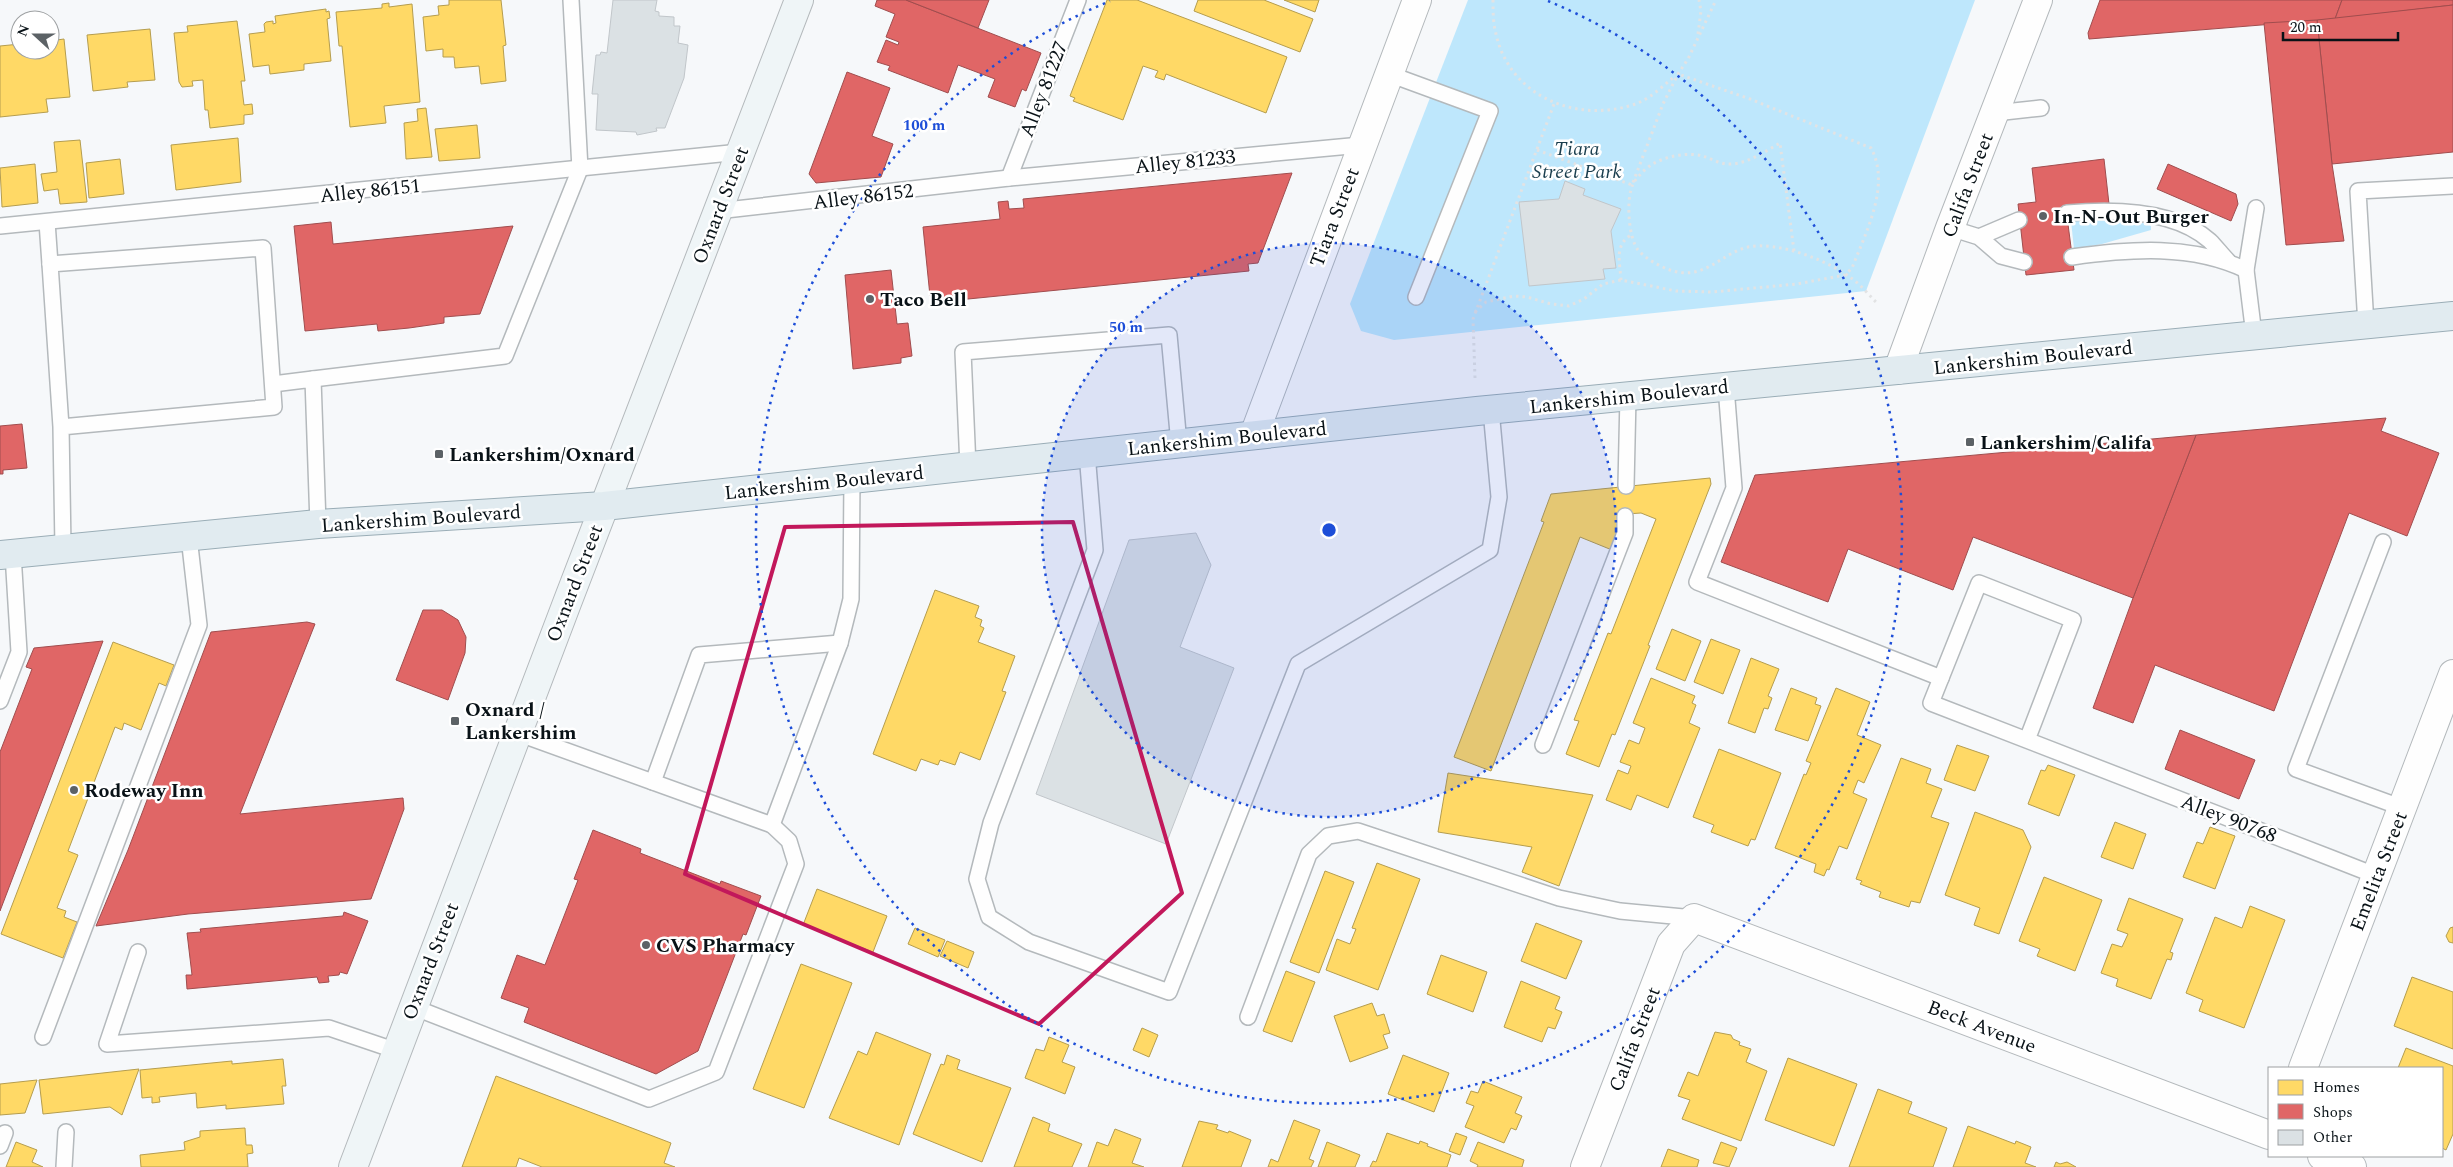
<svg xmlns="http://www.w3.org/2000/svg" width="2453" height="1167" font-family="Spectral,serif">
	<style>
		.green { fill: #bee7fc }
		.homes { fill: #ffd966; stroke: #b59d4e }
		.shops { fill: #e06666; stroke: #a04d4e }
		.building { fill: #dbe1e4; stroke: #c1c6ca }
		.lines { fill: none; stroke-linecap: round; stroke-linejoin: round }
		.lane-casing { stroke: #b4b9bc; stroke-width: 18 }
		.street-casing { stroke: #b4b9bc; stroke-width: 30 }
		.secondary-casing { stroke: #b4b9bc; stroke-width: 30 }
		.primary-casing { stroke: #9aadb6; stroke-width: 30 }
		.path { stroke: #e2e3e4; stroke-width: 3; stroke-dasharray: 2.5 4; stroke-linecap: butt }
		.lane { stroke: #fefefe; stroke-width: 15 }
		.street { stroke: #fefefe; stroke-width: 28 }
		.secondary { stroke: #eff5f7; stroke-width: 28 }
		.primary { stroke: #e1ebf0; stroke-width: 28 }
		.marked { fill: none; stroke: #c2185b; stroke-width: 4; stroke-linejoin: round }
		.ring { fill: none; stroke: #1d4ed8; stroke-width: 2.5; stroke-dasharray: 2.5 5 }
		.poi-dot { fill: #5c6266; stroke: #fff; stroke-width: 2 }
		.labels { text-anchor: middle; stroke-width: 5; stroke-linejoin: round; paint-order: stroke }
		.street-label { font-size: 20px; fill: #091217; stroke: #fff }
		.park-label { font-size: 20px; font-style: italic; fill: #1a3e4e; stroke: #fff }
		.poi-label { font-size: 20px; font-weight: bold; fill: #091217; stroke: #fff; text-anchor: start }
		.centre { fill: #1d4ed8; stroke: #fff; stroke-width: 2.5 }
		.ring-label { font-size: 15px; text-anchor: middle; font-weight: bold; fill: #1d4ed8; stroke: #fff; stroke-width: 5; stroke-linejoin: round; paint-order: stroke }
	</style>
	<rect width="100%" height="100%" fill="#f6f8fa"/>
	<!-- green -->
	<g class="green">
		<path d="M1468 0H1975L1866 291 1394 340 1361 331 1350 304Z"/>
		<path d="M2097 218 2147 223 2151 226V230L2102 244 2074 249 2071 221Z"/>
	</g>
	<!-- homes -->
	<g class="homes">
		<path d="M449 0H501L506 45 503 46 506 81 481 84 479 66 455 68 454 57H443V49L426 51 423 17 439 15 438 6 449 5Z"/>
		<path d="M1107 0H1137L1287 57 1266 113 1166 74 1164 80 1155 77 1158 71 1143 66 1123 120 1073 101 1075 98 1070 96Z"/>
		<path d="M1198 0H1264L1313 19 1300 52 1194 11Z"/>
		<path d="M1284 0H1319L1315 12Z"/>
		<path d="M389 3V7L412 4 420 102 384 106 386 123 350 127 342 46H339L336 12 382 8V4Z"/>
		<path d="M326 9V12L329 11 330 18 327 19 331 61 304 64V70L270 74 269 65 253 67 249 34 265 32 264 24 266 22 273 21V24L276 23 275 16Z"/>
		<path d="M237 21 245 81H241L244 105 252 104 253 114 244 115V124L210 128 208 110H205L203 80 192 81 193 86 182 87 179 82 174 33 188 32 187 26Z"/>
		<path d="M150 29 155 80 127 82 128 87 93 91 87 35Z"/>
		<path d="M64 39 70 97 46 99 48 112 0 117V46L20 44V50H50V41Z"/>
		<path d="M426 108 432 157 406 159 404 123 418 121 417 109Z"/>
		<path d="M477 125 480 158 439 161 435 129Z"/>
		<path d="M238 138 241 182 176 190 171 145Z"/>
		<path d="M80 140 87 202 60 204 58 189 44 191 41 174 57 172 54 142Z"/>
		<path d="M120 159 124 194 89 198 86 163Z"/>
		<path d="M35 164 38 203 2 207 0 168Z"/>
		<path d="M1710 478 1711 484 1648 645 1650 646 1615 735 1612 734 1599 767 1566 754 1579 721 1574 720 1608 633 1611 634 1656 519 1641 513 1626 514 1612 550 1580 537 1491 771 1454 757 1544 522 1541 521 1551 494Z"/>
		<path d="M935 590 979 606 975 617 982 620 980 626 984 628 978 642 1015 656 1002 691 1006 692 980 760 960 752 955 765 940 760 938 765 921 759 916 771 873 754Z"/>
		<path d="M1672 629 1701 641 1685 681 1656 669Z"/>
		<path d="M1711 639 1740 650 1723 694 1694 682Z"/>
		<path d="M113 642 174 665 166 686 159 683 141 730 124 723 122 730 115 727 68 851 78 855 57 908 66 911 64 917 77 922 63 958 1 934Z"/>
		<path d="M1751 658 1779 669 1768 696 1772 698 1768 709 1764 708 1755 733 1728 723Z"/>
		<path d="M1651 678 1695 696 1692 703 1696 705 1689 723 1700 728 1668 808 1637 795 1631 810 1606 800 1618 770 1628 774 1631 766 1620 762 1629 740 1639 744 1645 728 1633 723Z"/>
		<path d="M1791 688 1817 698 1815 704 1821 706 1808 741 1775 730Z"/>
		<path d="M1836 688 1870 702 1857 735 1881 745 1864 783 1858 780 1853 793 1867 799 1847 849 1839 846 1829 870 1827 869 1824 876 1814 872 1816 864 1775 848 1804 774 1806 775 1811 763 1806 761Z"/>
		<path d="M1957 745 1989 756 1975 791 1944 780Z"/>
		<path d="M1719 749 1781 773 1755 840 1751 839 1748 846 1711 832 1714 825 1693 817Z"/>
		<path d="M1901 758 1931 769 1926 783 1942 789 1931 817 1949 823 1920 903 1911 901 1909 907 1879 897 1881 892 1860 884 1862 881 1856 879Z"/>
		<path d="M2048 765 2075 775 2059 816 2028 804 2041 770 2045 771Z"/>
		<path d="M1448 773 1593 795 1559 886 1522 872 1532 847 1438 832Z"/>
		<path d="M1975 812 2023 830 2031 847 1999 934 1974 925 1980 908 1945 895Z"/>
		<path d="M2115 822 2146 834 2133 869 2101 857Z"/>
		<path d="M2210 827 2235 836 2215 889 2183 877 2197 842 2203 844Z"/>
		<path d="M1377 863 1420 879 1378 990 1326 970 1337 939 1350 944 1356 929 1352 928Z"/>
		<path d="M1325 871 1354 882 1319 973 1290 962Z"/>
		<path d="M2044 877 2102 900 2075 971 2037 956 2040 949 2019 941Z"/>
		<path d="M817 889 887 916 873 952 803 925Z"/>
		<path d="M2129 898 2183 919 2170 952 2173 953 2171 960 2167 959 2151 999 2116 986 2118 979 2101 973 2112 944 2122 947 2128 934 2117 930Z"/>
		<path d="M2250 906 2285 920 2244 1028 2199 1011 2203 1000 2186 993 2215 917 2242 928Z"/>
		<path d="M1536 923 1582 941 1566 979 1521 961Z"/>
		<path d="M2453 927V943L2449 942 2446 936 2450 928Z"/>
		<path d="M915 928 945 940 938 957 908 944Z"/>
		<path d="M947 941 974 952 968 968 940 956Z"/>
		<path d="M1441 955 1487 972 1473 1012 1427 994Z"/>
		<path d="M801 964 852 983 804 1108 753 1089Z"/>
		<path d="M1286 971 1315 982 1292 1042 1263 1031Z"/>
		<path d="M2412 977 2453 992V1049L2394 1026Z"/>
		<path d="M1521 981 1560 997 1555 1009 1562 1012 1555 1029 1548 1027 1542 1042 1504 1027Z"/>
		<path d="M1372 1003 1377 1016 1384 1014 1390 1033 1383 1035 1388 1048 1350 1062 1334 1016Z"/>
		<path d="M1142 1028 1158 1035 1149 1057 1133 1050Z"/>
		<path d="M876 1032 931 1054 899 1145 829 1118 858 1051 867 1055Z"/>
		<path d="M1715 1032 1731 1035 1733 1039 1740 1042 1739 1045 1751 1049 1746 1062 1767 1071 1741 1141 1682 1119 1690 1100 1678 1096 1688 1072 1698 1076Z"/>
		<path d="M1049 1037 1069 1045 1062 1062 1075 1067 1065 1094 1025 1078 1036 1049 1044 1051Z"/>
		<path d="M2406 1048 2453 1066V1134L2446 1150 2442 1148V1068H2398Z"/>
		<path d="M947 1055 960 1060 957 1069 1011 1088 982 1162 913 1134 941 1064 944 1065Z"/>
		<path d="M1403 1055 1449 1073 1434 1112 1388 1094Z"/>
		<path d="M1788 1058 1857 1084 1834 1146 1765 1120Z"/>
		<path d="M283 1059 286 1086H282L284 1104 226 1109V1105L197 1108 196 1093 159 1097 160 1102 152 1103V1097L142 1098 140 1070 232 1061V1064Z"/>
		<path d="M139 1069 122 1115 110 1107 43 1114 39 1080Z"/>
		<path d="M496 1076 671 1143 664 1163 675 1167H542L519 1158 516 1167H462Z"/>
		<path d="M37 1080 25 1113 0 1115V1084Z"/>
		<path d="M1483 1081 1522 1097 1515 1113 1522 1116 1516 1130 1511 1128 1504 1143 1465 1127 1474 1106 1466 1103 1471 1091 1478 1093Z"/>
		<path d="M1878 1089 1912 1102 1908 1113 1947 1128 1933 1167H1849Z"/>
		<path d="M1033 1117 1050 1124 1048 1131 1082 1144 1072 1167H1014Z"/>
		<path d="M1294 1120 1320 1130 1309 1159 1314 1161 1311 1167H1268L1271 1159 1278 1162Z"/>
		<path d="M1199 1121 1218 1125 1216 1129 1228 1133 1229 1131 1251 1140 1241 1167H1182Z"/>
		<path d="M1968 1126 2015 1144 2016 1141 2031 1147 2025 1163 2036 1167H1953Z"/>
		<path d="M245 1128 246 1145H252L253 1153 247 1154 248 1167H141L140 1155 185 1150 184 1142 200 1137V1131Z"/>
		<path d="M1115 1129 1141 1139 1132 1163 1144 1167H1088L1097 1142 1108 1146Z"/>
		<path d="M1387 1133 1419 1144 1420 1141 1428 1144 1427 1146 1451 1155 1447 1167H1370L1373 1161 1376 1162Z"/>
		<path d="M1456 1133 1467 1137 1460 1155 1449 1151Z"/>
		<path d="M16 1142 37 1150 32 1162 43 1167H6Z"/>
		<path d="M1327 1142 1360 1155 1355 1167H1318Z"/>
		<path d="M1478 1142 1524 1160 1522 1167H1477L1478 1165 1470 1161Z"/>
		<path d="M1721 1142 1737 1148 1729 1167 1713 1163Z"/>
		<path d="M1668 1149 1699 1160 1697 1167H1661Z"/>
		<path d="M2056 1162 2060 1164 2067 1162 2076 1167H2054Z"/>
	</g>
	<!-- shops -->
	<g class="shops">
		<path d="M877 0H906L1041 53 1026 91 1022 89 1015 107 988 97 995 79 958 65 948 93 888 70 890 66 877 62 886 40 898 45 899 42 886 37 895 14 875 6Z"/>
		<path d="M906 0H989L978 28Z"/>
		<path d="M2100 0H2342L2335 19 2089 39 2088 33Z"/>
		<path d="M2342 0H2453V5L2335 19Z"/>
		<path d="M2453 5V152L2332 164 2317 20Z"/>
		<path d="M2317 20 2332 164 2344 241 2286 245 2264 23Z"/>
		<path d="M847 72 890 88 872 136 893 144 881 177 816 183 809 174Z"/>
		<path d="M2104 159 2109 204 2066 209 2074 270 2026 275 2018 204 2036 202 2032 168Z"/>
		<path d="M2168 164 2236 194 2238 204 2231 221 2157 189Z"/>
		<path d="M1292 173 1258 263 1248 264 1249 271 938 302 937 295 930 296 923 227 1000 219 998 202 1008 201 1009 209 1024 208 1023 199Z"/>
		<path d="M331 222 333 244 513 226 480 314 444 317V323L409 328 378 331 377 324 305 331 294 226Z"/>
		<path d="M891 270 897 324 908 323 912 356 901 358V363L853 369 845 275Z"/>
		<path d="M2386 418 2381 431 2439 453 2407 536 2349 513 2274 711 2155 665 2133 723 2093 708 2133 598 2196 435Z"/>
		<path d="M22 424 27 468 3 470V474H0V426Z"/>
		<path d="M2196 435 2133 598 1973 537 1953 590 1848 549 1828 602 1721 562 1755 475Z"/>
		<path d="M423 610H442L458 620 466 637 465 653 448 700 396 680Z"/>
		<path d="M307 622 315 624 240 814 403 798 404 809 371 899 188 914 96 926 128 850 211 632Z"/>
		<path d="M103 641 0 911V752L32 669 26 667 34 648Z"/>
		<path d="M2180 730 2255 760 2239 799 2165 769Z"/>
		<path d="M593 830 641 849 640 853 720 884 721 881 761 896 746 935 743 934 698 1051 656 1074 524 1022 529 1008 501 998 517 955 545 965 578 880 574 879Z"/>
		<path d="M344 912 368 921 347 974 340 972 339 975 328 976 329 982 319 983 317 977 187 989 186 975H192L187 933 201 932 200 929 343 916Z"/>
	</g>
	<!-- building -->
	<g class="building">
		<path d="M613 0H657L655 11 659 12V16L674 17V26H680L678 43 688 45 684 78 665 128H656L657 131 637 135 636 132 596 130 598 94H592L596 55H600L601 52 607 53Z"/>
		<path d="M1565 181 1585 189 1583 195 1621 209 1611 231 1616 268 1603 269 1605 279 1529 286 1519 202 1559 199Z"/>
		<path d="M1196 533 1211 565 1180 647 1234 668 1166 844 1036 794 1129 540Z"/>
	</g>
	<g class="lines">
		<defs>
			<g id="lane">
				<path d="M1389 74 1490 111 1416 297"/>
				<path d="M1995 113 2041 108"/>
				<path d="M1009 178 1078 0"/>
				<path d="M717 211 1009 178 1361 145"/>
				<path d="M2067 213C2112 209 2174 209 2210 241 2216 247 2222 255 2228 261"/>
				<path d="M47 222 50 264"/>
				<path d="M0 226 740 152"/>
				<path d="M1950 228 1979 237 2001 256 2024 262"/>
				<path d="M1979 237 2019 220"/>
				<path d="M2072 257C2130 249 2192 244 2246 270"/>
				<path d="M2366 325 2358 191 2453 186"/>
				<path d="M2254 335 2246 270 2256 208"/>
				<path d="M313 379 505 356 580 169 571 0"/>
				<path d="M273 384 313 379 318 524"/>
				<path d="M1726 387 1734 488 1697 582 1941 678"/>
				<path d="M61 427 274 407 263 248 50 264 61 427 63 548"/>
				<path d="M1087 453 1095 550 991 823 977 879 989 917 1029 942 1169 992 1298 664 1490 550 1499 497 1491 410"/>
				<path d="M968 467 963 352 1169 335 1179 444"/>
				<path d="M1626 486 1628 396"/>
				<path d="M2383 542 2296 769 2403 808"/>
				<path d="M0 701 19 652 13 554"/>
				<path d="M517 733 772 825 840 643 851 599 852 479"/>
				<path d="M2027 740 2073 620 1979 583 1931 703 2331 858 2377 876"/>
				<path d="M1543 745 1625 533V516"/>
				<path d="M653 782 699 655 840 643"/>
				<path d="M138 952 107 1044 329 1028 397 1051"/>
				<path d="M413 1007 649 1099 716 1072 796 864 789 841 772 825"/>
				<path d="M1248 1017 1309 854 1328 836 1358 831 1559 898 1620 911 1694 918"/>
				<path d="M43 1037 199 625 189 537"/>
				<path d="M0 1146 5 1133"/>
				<path d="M64 1167 66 1132"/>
			</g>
			<g id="street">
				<path d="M1898 370 1950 228 2038 0"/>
				<path d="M1254 435 1417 0"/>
				<path d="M2303 1068 2453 674"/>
				<path d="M2322 1156 2352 1167"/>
				<path d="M1585 1167 1671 944 1694 918 2269 1135"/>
			</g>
			<path id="secondary" d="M353 1167 567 603 799 0"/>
			<path id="primary" d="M0 555 318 524 604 506 1477 411 2453 316"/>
		</defs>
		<!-- lane casing -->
		<use href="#lane" class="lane-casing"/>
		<!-- street casing -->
		<use href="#street" class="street-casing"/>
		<!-- secondary casing -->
		<use href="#secondary" class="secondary-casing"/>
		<!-- primary casing -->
		<use href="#primary" class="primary-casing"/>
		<!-- path -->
		<g class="path">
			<path d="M1493 0C1493 11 1493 23 1496 34 1510 98 1580 125 1638 103 1652 97 1664 85 1675 76"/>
			<path d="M1698 34 1701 11 1699 0"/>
			<path d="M1537 150 1632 185 1663 104 1678 74 1688 59 1716 0"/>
			<path d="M1794 251 1780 143C1766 151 1748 163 1732 164 1721 165 1712 159 1703 156 1687 152 1666 156 1651 165 1645 169 1637 177 1633 184 1626 198 1628 237 1638 250 1646 259 1659 266 1670 270 1704 282 1721 253 1748 247 1778 241 1827 260 1851 278 1860 284 1868 294 1876 302"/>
			<path d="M1621 280C1620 263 1614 245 1631 235"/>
			<path d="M1475 312 1486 302 1514 296 1527 297 1551 304 1569 306 1584 299 1603 284 1621 280 1676 291 1712 292 1797 284 1845 275 1852 268C1866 232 1891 185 1871 148L1750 99 1678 74"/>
			<path d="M1475 378 1473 319 1554 104"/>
		</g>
		<!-- lane -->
		<use href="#lane" class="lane"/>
		<!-- street -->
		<use href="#street" class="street"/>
		<!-- secondary -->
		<use href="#secondary" class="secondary"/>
		<!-- primary -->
		<use href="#primary" class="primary"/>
	</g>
	<!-- marked area -->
	<path class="marked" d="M1073 522 1182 893 1039 1024 685 874 785 527Z"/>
	<!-- distance rings -->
	<circle cx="1329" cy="530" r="287" fill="#1d4ed8" fill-opacity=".12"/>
	<g class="ring">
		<circle cx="1329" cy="530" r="287"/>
		<path d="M1548 1A573 573 0 1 1 1110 1"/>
	</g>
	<!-- markers -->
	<g class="poi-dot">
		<circle cx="2043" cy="216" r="5"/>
		<circle cx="870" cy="299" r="5"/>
		<rect x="1965" y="437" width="10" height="10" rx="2.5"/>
		<rect x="434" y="449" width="10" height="10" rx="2.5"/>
		<rect x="450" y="716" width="10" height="10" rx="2.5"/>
		<circle cx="74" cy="790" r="5"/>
		<circle cx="646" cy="945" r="5"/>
	</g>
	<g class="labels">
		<!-- street labels -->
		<g class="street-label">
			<text transform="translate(1043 89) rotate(-69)" y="7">Alley 81227</text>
			<text transform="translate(1185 161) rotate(-6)" y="7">Alley 81233</text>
			<text transform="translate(1967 185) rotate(-69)" y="7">Califa Street</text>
			<text transform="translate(370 190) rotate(-6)" y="7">Alley 86151</text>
			<text transform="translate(863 196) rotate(-7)" y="7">Alley 86152</text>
			<text transform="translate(720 205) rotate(-69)" y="7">Oxnard Street</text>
			<text transform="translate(1334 217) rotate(-69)" y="7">Tiara Street</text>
			<text transform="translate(2033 357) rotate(-6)" y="7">Lankershim Boulevard</text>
			<text transform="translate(1629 396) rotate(-6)" y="7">Lankershim Boulevard</text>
			<text transform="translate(1227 438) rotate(-6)" y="7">Lankershim Boulevard</text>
			<text transform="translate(824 482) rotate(-6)" y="7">Lankershim Boulevard</text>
			<text transform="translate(421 518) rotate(-4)" y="7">Lankershim Boulevard</text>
			<text transform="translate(574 583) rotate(-69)" y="7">Oxnard Street</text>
			<text transform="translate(2229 818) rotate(21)" y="7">Alley 90768</text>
			<text transform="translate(2378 871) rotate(-69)" y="7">Emelita Street</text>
			<text transform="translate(430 961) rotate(-69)" y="7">Oxnard Street</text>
			<text transform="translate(1982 1026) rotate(21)" y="7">Beck Avenue</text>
			<text transform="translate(1634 1039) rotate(-69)" y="7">Califa Street</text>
		</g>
		<!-- park labels -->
		<g class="park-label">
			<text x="1577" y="155">Tiara<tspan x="1577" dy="23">Street Park</tspan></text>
		</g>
		<!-- poi labels -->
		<g class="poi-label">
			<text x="2053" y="223">In-N-Out Burger</text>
			<text x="880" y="306">Taco Bell</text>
			<text x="1980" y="449">Lankershim/Califa</text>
			<text x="449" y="461">Lankershim/Oxnard</text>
			<text x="465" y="716">Oxnard /<tspan x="465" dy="23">Lankershim</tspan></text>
			<text x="84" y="797">Rodeway Inn</text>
			<text x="656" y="952">CVS Pharmacy</text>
		</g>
	</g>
	<circle cx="1329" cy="530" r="8" class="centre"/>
	<g class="ring-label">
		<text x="924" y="130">100 m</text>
		<text x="1126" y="332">50 m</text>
	</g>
	<!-- legend -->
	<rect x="2268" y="1067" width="175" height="90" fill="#ffffff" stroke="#9da0a2"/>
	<rect x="2278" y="1080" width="25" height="15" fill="#ffd966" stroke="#9da0a2"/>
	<text x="2313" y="1092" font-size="15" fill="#091217">Homes</text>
	<rect x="2278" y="1104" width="25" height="15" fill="#e06666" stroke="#9da0a2"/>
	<text x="2313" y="1117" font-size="15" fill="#091217">Shops</text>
	<rect x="2278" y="1130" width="25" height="15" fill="#dbe1e4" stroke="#9da0a2"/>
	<text x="2313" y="1142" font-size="15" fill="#091217">Other</text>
	<!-- north arrow -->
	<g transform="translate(35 35) rotate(291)"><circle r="24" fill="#ffffff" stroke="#9da0a2"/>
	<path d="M0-4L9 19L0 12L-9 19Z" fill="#5c6266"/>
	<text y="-8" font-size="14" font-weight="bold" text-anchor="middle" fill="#091217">N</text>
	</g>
	<!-- scale -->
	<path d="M2283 32v8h115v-8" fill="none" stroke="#091217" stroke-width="2.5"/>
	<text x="2290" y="32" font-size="15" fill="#091217" stroke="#ffffff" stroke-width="4" paint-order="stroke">20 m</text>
</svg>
